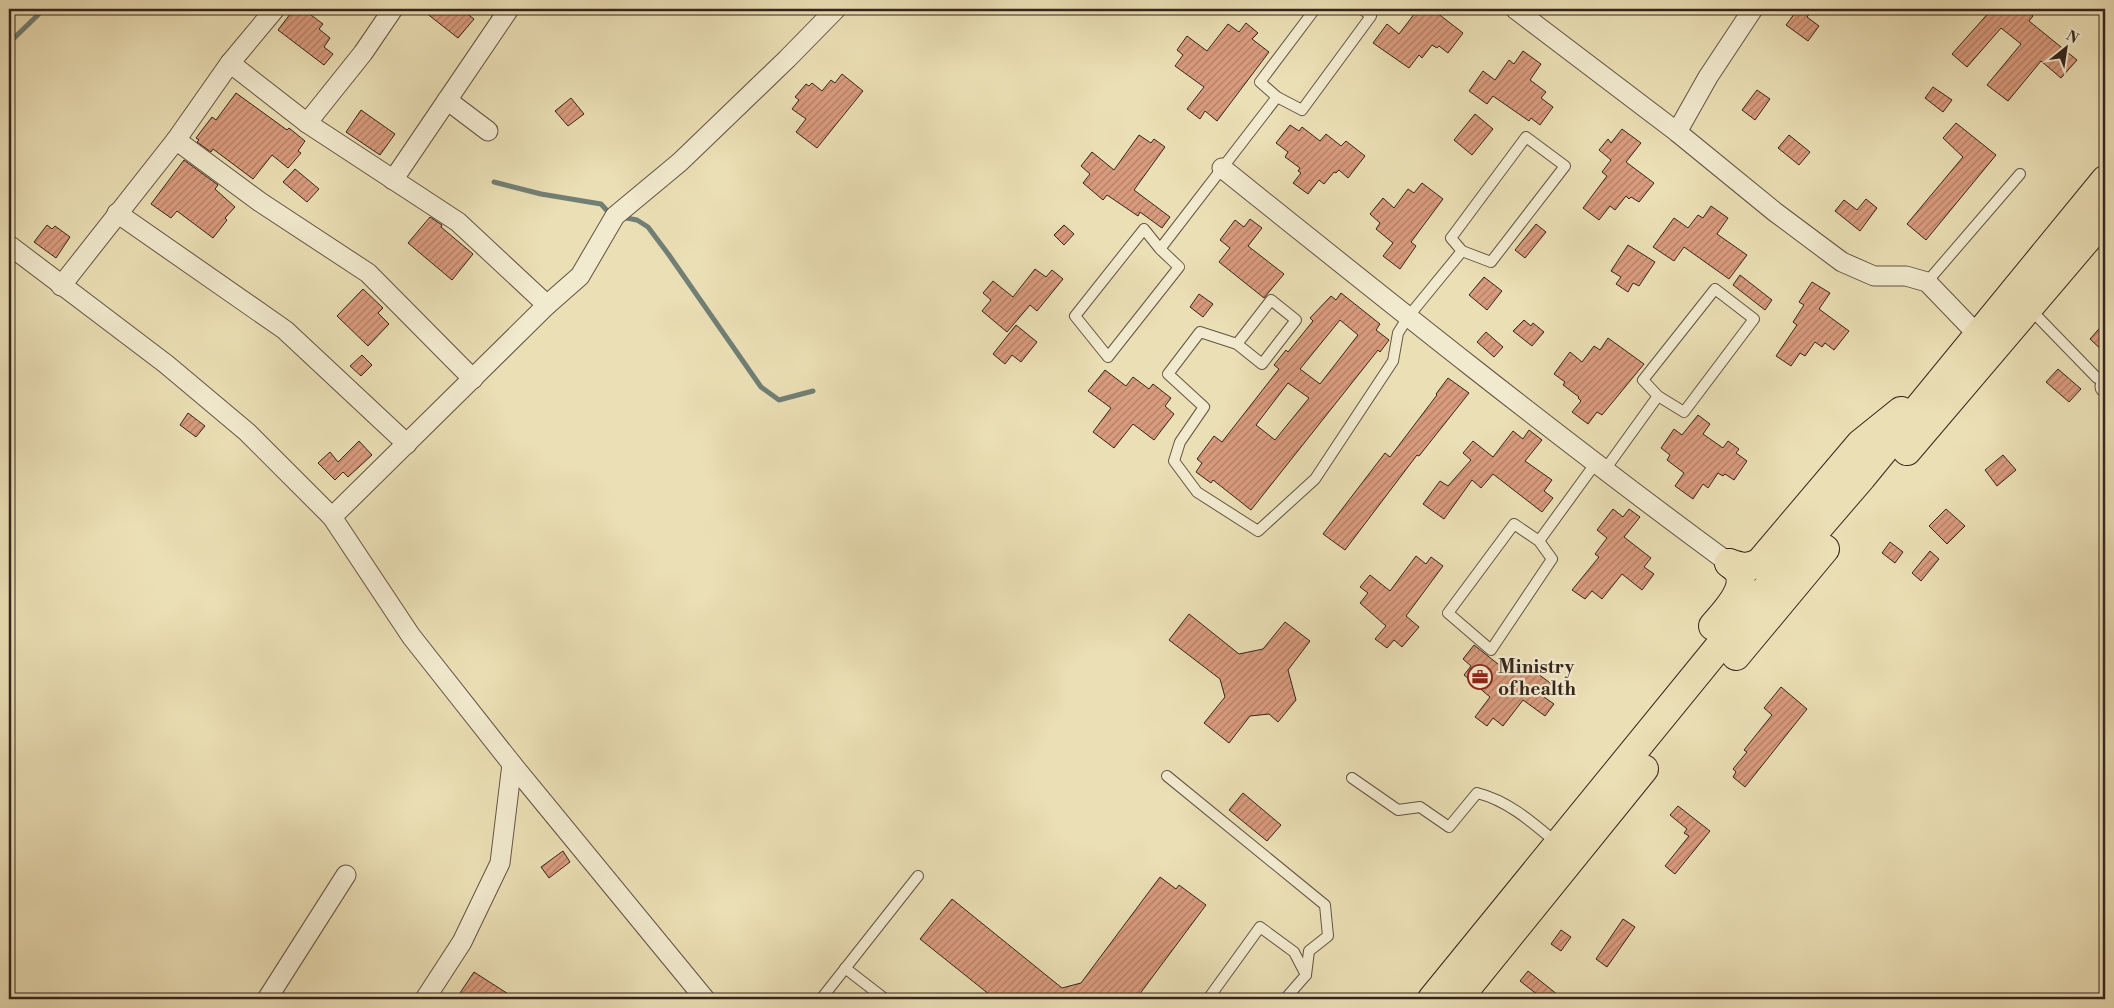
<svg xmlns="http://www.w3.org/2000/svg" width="2114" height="1008" font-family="'Libre Bodoni',serif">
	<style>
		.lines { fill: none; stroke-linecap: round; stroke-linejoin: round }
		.stream { stroke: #717f75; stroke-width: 5 }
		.building { fill: url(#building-hatch); stroke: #36241d; fill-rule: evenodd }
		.service-casing { stroke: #635343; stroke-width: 12 }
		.minor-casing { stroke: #635343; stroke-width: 21 }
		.primary-casing { stroke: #36241d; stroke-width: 30 }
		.service { stroke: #f2eacf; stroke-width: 10 }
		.minor { stroke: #f2eacf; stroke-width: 19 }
		.primary { stroke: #ebdfb5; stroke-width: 28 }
		.labels { text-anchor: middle; stroke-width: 4.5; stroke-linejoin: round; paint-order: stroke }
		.poi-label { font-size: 19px; font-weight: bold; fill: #36241d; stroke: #f2eacf; text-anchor: start }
	</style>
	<defs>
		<pattern id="building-hatch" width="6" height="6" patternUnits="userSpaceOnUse" patternTransform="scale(1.25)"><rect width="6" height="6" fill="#d99b7d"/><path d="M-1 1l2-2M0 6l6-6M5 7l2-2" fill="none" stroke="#b17e66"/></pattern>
	</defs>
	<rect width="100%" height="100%" fill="#ebdfb5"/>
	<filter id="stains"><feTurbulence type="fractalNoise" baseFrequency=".004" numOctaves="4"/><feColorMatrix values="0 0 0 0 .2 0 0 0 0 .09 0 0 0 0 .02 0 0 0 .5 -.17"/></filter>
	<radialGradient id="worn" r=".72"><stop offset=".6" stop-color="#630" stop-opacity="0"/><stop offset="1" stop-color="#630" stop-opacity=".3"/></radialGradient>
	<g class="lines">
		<!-- stream -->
		<g class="stream">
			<path d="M9 43 44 9"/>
			<path d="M494 182 541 194 601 204 611 215"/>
			<path d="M621 217 637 220 648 227 669 255 761 387 779 400 813 391"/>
		</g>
	</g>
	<!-- building -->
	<g class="building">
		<path d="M294 9H303L323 24 319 29 330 38 324 47 333 54 324 65 278 30Z"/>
		<path d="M421 9H461L474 19 458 38Z"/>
		<path d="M1418 9H1432L1463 33 1448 53 1439 46 1437 48 1432 45 1422 58 1419 55 1409 68 1373 43 1387 24 1399 34Z"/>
		<path d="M1798 9H1813L1807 17 1819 26 1808 41 1786 25Z"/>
		<path d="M1992 9H2024L2033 16 2029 21 2077 60 2061 78 2041 61 2008 101 1987 85 2021 44 2001 28 1967 67 1952 54Z"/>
		<path d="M1246 23 1258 33 1252 39 1269 52 1217 121 1205 111 1200 119 1187 109 1204 87 1175 66 1183 55 1177 50 1187 36 1207 51 1228 24 1239 32Z"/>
		<path d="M1523 51 1541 64 1530 80 1546 92 1541 98 1553 107 1540 125 1531 118 1529 121 1493 96 1487 104 1469 91 1483 71 1495 80 1509 60 1514 64Z"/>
		<path d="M842 74 863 91 817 148 796 132 806 119 792 109 799 100 795 97 806 84 809 86 812 83 822 91 831 80 835 83Z"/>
		<path d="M1933 87 1952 100 1943 112 1925 98Z"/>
		<path d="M1757 90 1770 99 1755 120 1742 110Z"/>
		<path d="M236 93 287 130 289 128 305 141 298 151 301 153 288 168 272 155 253 179 213 149 211 152 197 142 199 140 196 138 212 117 216 120Z"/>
		<path d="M571 98 584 114 568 126 555 111Z"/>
		<path d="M361 110 395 134 380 155 346 132Z"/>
		<path d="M1475 114 1493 129 1472 155 1454 140Z"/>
		<path d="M1956 123 1996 155 1926 240 1907 224 1963 157 1943 138Z"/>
		<path d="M1290 125 1299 131 1302 127 1320 141 1326 134 1341 146 1346 141 1365 156 1348 178 1339 170 1336 173 1334 172 1324 184 1319 180 1308 194 1293 183 1301 173 1298 171 1300 168 1285 157 1288 152 1276 143Z"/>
		<path d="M1622 129 1641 143 1626 162 1654 183 1639 202 1631 197 1629 199 1626 196 1615 210 1610 206 1599 220 1583 208 1607 176 1602 172 1611 160 1599 150 1608 139 1611 143Z"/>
		<path d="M1139 135 1151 143 1154 139 1165 147 1134 190 1170 217 1162 228 1140 212 1138 216 1107 195 1103 200 1083 183 1090 174 1081 166 1092 152 1114 170Z"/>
		<path d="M1789 135 1810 152 1799 165 1778 148Z"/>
		<path d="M184 160 218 185 215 189 235 207 225 218 227 220 213 238 177 211 171 218 151 204Z"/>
		<path d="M295 169 319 189 307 202 283 182Z"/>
		<path d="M1422 183 1443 199 1411 242 1416 246 1400 269 1383 256 1393 243 1376 229 1380 223 1370 214 1383 198 1394 208 1408 189 1414 193Z"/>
		<path d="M1866 199 1877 208 1860 231 1835 211 1844 200 1857 210Z"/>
		<path d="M1711 206 1728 218 1717 234 1747 255 1729 279 1684 247 1674 261 1653 247 1674 218 1688 228 1698 215 1703 218Z"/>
		<path d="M430 217 442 225 441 227 473 254 452 280 408 243Z"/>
		<path d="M1250 219 1262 228 1248 246 1284 274 1264 298 1219 262 1230 248 1220 240 1235 220 1244 227Z"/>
		<path d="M1536 224 1546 232 1525 258 1515 250Z"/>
		<path d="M47 225 52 229 55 226 70 237 56 258 34 242Z"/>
		<path d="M1064 225 1074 234 1064 245 1054 235Z"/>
		<path d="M1628 245 1655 262 1639 286 1633 283 1628 292 1616 284 1621 277 1611 271Z"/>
		<path d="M1035 269 1046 277 1052 270 1063 279 1037 311 1030 305 1007 332 982 311 991 300 983 293 993 281 1013 297Z"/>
		<path d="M1740 275 1772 300 1765 310 1733 285Z"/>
		<path d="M1484 277 1502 291 1487 310 1469 295Z"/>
		<path d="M1812 282 1830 293 1819 309 1849 331 1834 350 1825 343 1822 347 1815 342 1805 356 1800 353 1791 366 1776 356 1797 325 1793 322 1804 305 1799 302Z"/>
		<path d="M363 289 383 308 378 313 389 324 368 346 337 316Z"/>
		<path d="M1341 293 1380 324 1376 330 1389 340 1380 352 1378 350 1251 510 1213 480 1211 483 1196 472 1202 463 1197 459 1214 436 1222 442 1279 369 1274 365 1286 350 1288 352 1313 321 1310 318 1331 296 1336 300ZM1340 320 1358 335 1320 384 1300 369ZM1288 383 1309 398 1275 440 1256 425Z"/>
		<path d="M1199 294 1213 304 1203 317 1190 307Z"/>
		<path d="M1524 320 1531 326 1533 323 1544 332 1532 346 1513 331Z"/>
		<path d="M2105 322V353L2090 339Z"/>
		<path d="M1016 325 1037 342 1021 362 1012 355 1005 364 993 354Z"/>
		<path d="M1486 332 1503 347 1494 357 1477 342Z"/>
		<path d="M1608 338 1644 364 1602 415 1597 412 1588 424 1572 412 1581 401 1578 398 1579 397 1563 385 1565 382 1554 374 1570 352 1582 362 1594 346 1600 350Z"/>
		<path d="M362 355 372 365 361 376 350 366Z"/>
		<path d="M2058 369 2081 389 2069 402 2046 382Z"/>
		<path d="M1105 370 1126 386 1133 377 1149 389 1153 384 1171 398 1165 406 1174 414 1154 440 1133 424 1114 448 1093 432 1111 408 1088 391Z"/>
		<path d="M1448 378 1469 393 1419 456 1417 455 1345 550 1323 534 1385 453 1390 457 1437 395 1436 394Z"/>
		<path d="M188 413 205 426 196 437 180 425Z"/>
		<path d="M1698 415 1710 424 1703 434 1723 448 1728 441 1739 449 1736 453 1747 461 1734 480 1725 474 1723 476 1718 473 1708 488 1703 484 1693 499 1675 486 1684 473 1667 460 1670 455 1661 448 1674 429 1682 435Z"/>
		<path d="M1529 430 1542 440 1525 461 1552 480 1544 491 1553 498 1542 512 1493 474 1481 488 1472 480 1444 519 1423 504 1440 481 1448 486 1471 460 1463 453 1473 441 1493 457 1513 431 1523 439Z"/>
		<path d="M359 441 372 455 348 477 343 472 335 480 318 463 330 452 338 462Z"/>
		<path d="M2003 455 2016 470 1997 486 1985 470Z"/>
		<path d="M1613 509 1623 517 1629 509 1640 517 1624 537 1651 558 1644 567 1654 574 1642 590 1622 574 1602 599 1592 591 1585 599 1572 590 1599 557 1595 554 1607 538 1597 530Z"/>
		<path d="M1946 509 1965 526 1947 544 1929 526Z"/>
		<path d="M1890 542 1903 552 1895 563 1882 553Z"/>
		<path d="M1930 551 1939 559 1921 581 1912 573Z"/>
		<path d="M1416 556 1426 564 1431 557 1443 566 1406 616 1419 627 1402 647 1394 640 1387 648 1375 639 1386 626 1360 603 1368 593 1360 587 1370 575 1390 591Z"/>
		<path d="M1189 614 1239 654 1263 649 1285 622 1310 641 1288 670 1296 700 1278 722 1269 714 1250 716 1229 743 1204 723 1225 697 1220 679 1169 640Z"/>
		<path d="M1474 645 1508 672 1515 664 1531 675 1534 671 1553 685 1544 697 1554 704 1545 716 1523 700 1503 726 1493 718 1487 726 1475 717 1490 697 1464 675 1471 666 1463 659Z"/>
		<path d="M1781 687 1807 709 1745 787 1733 777 1736 772 1733 769 1747 752 1744 750 1772 715 1764 708Z"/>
		<path d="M1243 793 1281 825 1267 841 1229 810Z"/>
		<path d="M1678 806 1710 831 1675 874 1665 866 1689 836 1684 833 1687 829 1670 815Z"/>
		<path d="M563 851 570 862 549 878 541 867Z"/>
		<path d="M1160 877 1176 889 1179 885 1206 905 1136 999H995L920 939 952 899 1062 988 1081 983Z"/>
		<path d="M1623 919 1635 927 1607 967 1596 959Z"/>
		<path d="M1561 930 1571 937 1561 951 1551 944Z"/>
		<path d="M1528 971 1563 999H1543L1520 981Z"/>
		<path d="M474 972 516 999H456Z"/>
	</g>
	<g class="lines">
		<defs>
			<g id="service">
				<path d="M1315 9 1260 82 1277 97 1302 110 1371 16 1362 9"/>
				<path d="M1526 137 1565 166 1491 262 1462 251 1451 238Z"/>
				<path d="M1160 249 1144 229 1075 316 1108 357 1179 267 1160 249 1277 97"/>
				<path d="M1927 282 2020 174"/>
				<path d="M2030 309 2097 378"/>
				<path d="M1237 344 1271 300 1296 320 1262 364 1237 344 1200 332 1168 374 1204 407 1180 442 1174 461 1197 492 1258 531 1315 479 1393 361 1398 333 1408 317 1462 251"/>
				<path d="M1604 471 1658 396 1643 380 1715 289 1754 319 1684 412 1658 396"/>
				<path d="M1539 541 1514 524 1448 613 1491 650 1552 559 1539 541 1595 464"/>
				<path d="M1167 776 1325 905 1328 936 1309 951 1306 975 1285 999"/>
				<path d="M1352 778 1398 810 1420 807 1449 827 1477 793C1509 801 1533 823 1558 844"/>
				<path d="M845 968 885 999"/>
				<path d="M821 999 918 876"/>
				<path d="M1208 999 1260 927 1294 952 1306 975"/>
			</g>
			<g id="minor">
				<path d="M1515 9 1677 132 1775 212 1842 262 1874 276H1906L1927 282 1978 335"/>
				<path d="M230 63 307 123 458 222 547 305"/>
				<path d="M447 100 488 131"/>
				<path d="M307 123 363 53 393 9"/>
				<path d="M1677 132 1708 77 1753 9"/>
				<path d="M176 140 260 202 368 273 473 379"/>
				<path d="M1222 168C1389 302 1556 436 1729 563"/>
				<path d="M393 180 509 9"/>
				<path d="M117 213 285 330 407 444"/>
				<path d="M9 245 166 364 247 432 332 517 411 636 512 764 705 999"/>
				<path d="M61 286 176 140 230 63 275 9"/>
				<path d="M2105 386V387"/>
				<path d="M332 517 547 305 580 276 615 216 680 162 787 59 836 9"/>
				<path d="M267 999 346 875"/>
				<path d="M425 999 462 942 500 863 512 764"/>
			</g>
			<g id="primary">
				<path d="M1907 451 2105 218"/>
				<path d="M1729 563C1741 567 1748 569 1760 562L1860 444 1901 411"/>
				<path d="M1713 626C1724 613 1749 589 1738 571 1736 568 1731 565 1729 563"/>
				<path d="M1736 656 1825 549"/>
				<path d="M1432 999 1770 584 1862 477 2105 180"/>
				<path d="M1458 999 1644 769"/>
			</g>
		</defs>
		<!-- service casing -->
		<use href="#service" class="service-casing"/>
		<!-- minor casing -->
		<use href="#minor" class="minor-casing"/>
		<!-- primary casing -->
		<use href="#primary" class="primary-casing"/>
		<!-- service -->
		<use href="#service" class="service"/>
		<!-- minor -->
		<use href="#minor" class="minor"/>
		<!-- primary -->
		<use href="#primary" class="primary"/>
	</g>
	<!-- icons -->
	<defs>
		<symbol id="office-ring" viewBox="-11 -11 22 22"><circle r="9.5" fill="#f2eacf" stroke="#8f2418" stroke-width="1.5"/><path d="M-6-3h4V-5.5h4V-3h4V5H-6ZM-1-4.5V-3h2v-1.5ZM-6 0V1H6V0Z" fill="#8f2418"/></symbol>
	</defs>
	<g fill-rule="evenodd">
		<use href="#office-ring" x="1466" y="663" width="28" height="28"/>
	</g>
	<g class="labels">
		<!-- poi labels -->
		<g class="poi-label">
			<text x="1498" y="673">Ministry<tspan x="1498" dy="22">of health</tspan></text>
		</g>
	</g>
	<!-- margin -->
	<rect width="2114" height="1008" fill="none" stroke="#ebdfb5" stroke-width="30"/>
	<rect x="10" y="10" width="2094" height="988" fill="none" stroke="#36241d" stroke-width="2.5"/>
	<rect x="15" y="15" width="2084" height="978" fill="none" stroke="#36241d"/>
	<!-- north arrow -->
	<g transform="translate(2066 48) rotate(30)" stroke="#f2eacf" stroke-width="4" paint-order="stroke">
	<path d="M0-4L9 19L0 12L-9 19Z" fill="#36241d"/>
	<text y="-8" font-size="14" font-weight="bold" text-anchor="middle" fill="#36241d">N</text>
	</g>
	<rect width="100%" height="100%" filter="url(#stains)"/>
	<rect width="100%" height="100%" fill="url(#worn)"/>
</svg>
